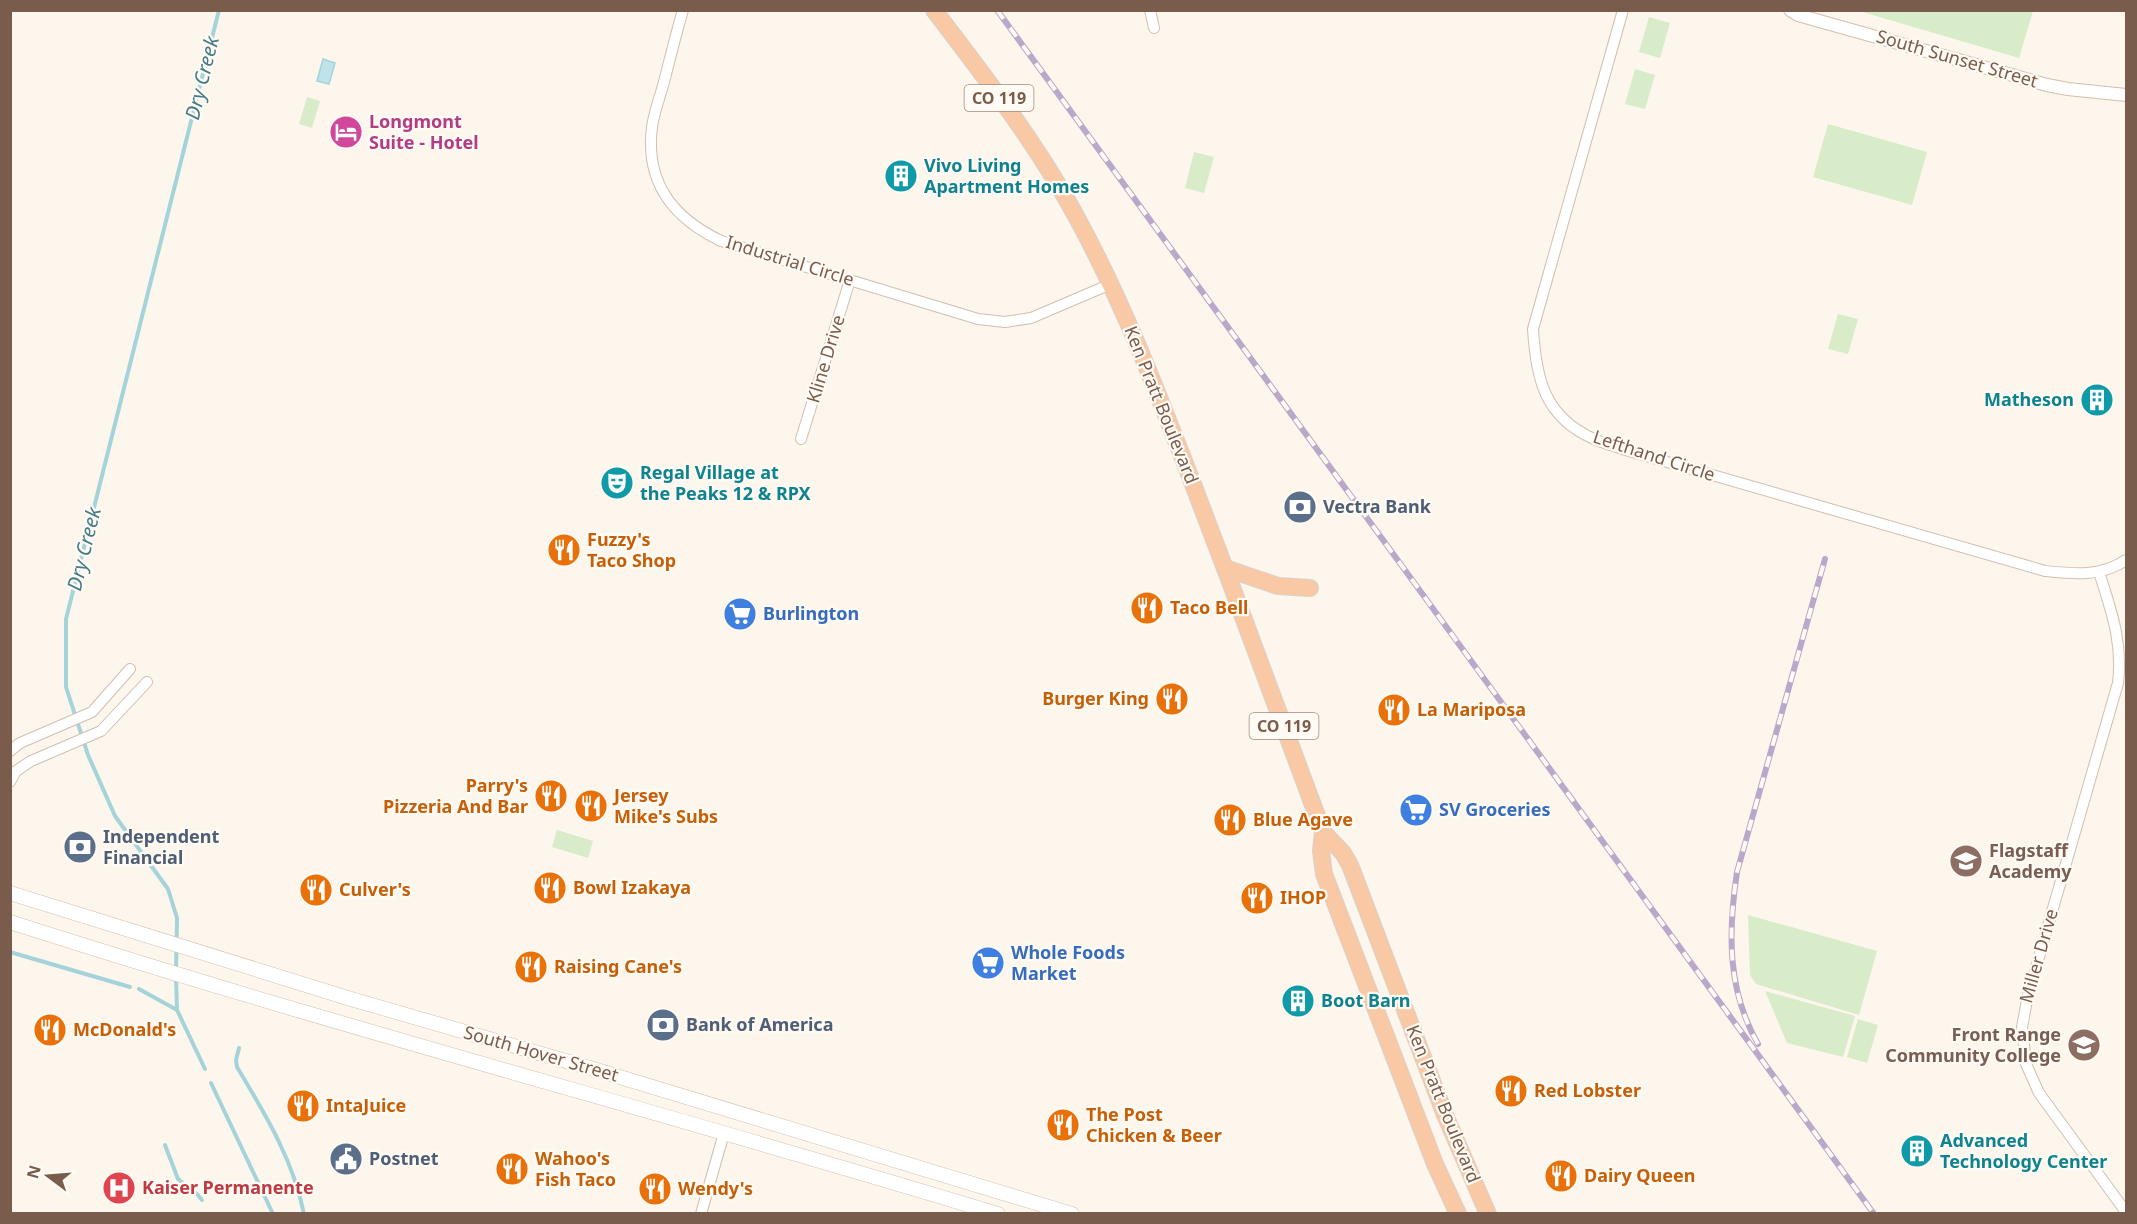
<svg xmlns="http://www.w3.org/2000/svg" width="2137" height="1224" font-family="'Noto Sans',sans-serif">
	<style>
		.green { fill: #d8ecc9 }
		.water { fill: #bfe3e8; stroke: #a5d3da; stroke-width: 1.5 }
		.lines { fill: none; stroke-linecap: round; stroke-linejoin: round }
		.stream { stroke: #a5d3da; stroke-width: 4 }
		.minor-casing { stroke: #d1beb0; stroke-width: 12 }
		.tertiary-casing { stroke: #d1beb0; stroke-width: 14 }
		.secondary-casing { stroke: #d6c0b0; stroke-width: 15 }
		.trunk-casing { stroke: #dad1cd; stroke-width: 18 }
		.minor { stroke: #fff; stroke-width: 10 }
		.tertiary { stroke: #fff; stroke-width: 12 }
		.secondary { stroke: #fff; stroke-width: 14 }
		.trunk { stroke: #f9c8a4; stroke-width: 16 }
		.rail-casing { stroke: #b9a8c9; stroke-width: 6 }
		.rail { stroke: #fffaf3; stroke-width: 4; stroke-dasharray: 11; stroke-linecap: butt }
		.labels { text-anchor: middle; stroke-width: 4.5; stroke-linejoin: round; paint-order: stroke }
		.shield { fill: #fffaf3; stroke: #a28b7f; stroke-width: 1.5 }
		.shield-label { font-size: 16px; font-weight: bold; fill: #7a5c4d }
		.street-label { font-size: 18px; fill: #7a5c4d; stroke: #fffaf3 }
		.hotel-label { font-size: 18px; font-weight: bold; fill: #b23c85; stroke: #fffaf3; text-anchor: start }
		.culture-label { font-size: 18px; font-weight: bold; fill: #0d838f; stroke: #fffaf3; text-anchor: start }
		.service-label { font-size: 18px; font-weight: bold; fill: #4e5e75; stroke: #fffaf3; text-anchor: start }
		.food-label { font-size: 18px; font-weight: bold; fill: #c56008; stroke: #fffaf3; text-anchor: start }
		.shop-label { font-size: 18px; font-weight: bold; fill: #366cbe; stroke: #fffaf3; text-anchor: start }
		.education-label { font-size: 18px; font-weight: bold; fill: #785e54; stroke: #fffaf3; text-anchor: start }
		.health-label { font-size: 18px; font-weight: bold; fill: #be3a42; stroke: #fffaf3; text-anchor: start }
		.water-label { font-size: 20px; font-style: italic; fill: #437c86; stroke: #fffaf3 }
	</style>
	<rect width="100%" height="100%" fill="#fdf6ec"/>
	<!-- green -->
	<g class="green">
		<path d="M1859 11H2033L2019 58Z"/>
		<path d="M1649 17 1670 23 1660 58 1639 52Z"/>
		<path d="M1635 69 1655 75 1645 109 1625 104Z"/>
		<path d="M307 97 320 101 312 128 299 124Z"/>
		<path d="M1828 124 1927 152 1912 205 1813 177Z"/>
		<path d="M1194 152 1214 157 1204 193 1185 188Z"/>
		<path d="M1838 314 1858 319 1848 354 1828 349Z"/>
		<path d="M557 830 593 841 588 858 552 847Z"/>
		<path d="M1748 915 1877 951 1859 1015 1756 984 1750 975Z"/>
		<path d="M1765 991 1855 1016 1843 1057 1787 1043Z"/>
		<path d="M1858 1019 1878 1025 1867 1063 1847 1057Z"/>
	</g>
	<!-- water -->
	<path class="water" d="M323 59 335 63 329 84 317 81Z"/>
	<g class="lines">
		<!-- stream -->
		<g class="stream">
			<path d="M10 952 130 987"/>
			<path d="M176 970 177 918 168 889 115 816 88 755 66 687V619L219 10"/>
			<path d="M176 977 177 1010 205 1069"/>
			<path d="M139 989 177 1010"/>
			<path d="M239 1048 236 1060 237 1067C265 1114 293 1159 304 1214"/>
			<path d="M211 1083 273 1214"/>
			<path d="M165 1145 178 1179 197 1194 202 1200"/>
		</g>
		<defs>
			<g id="minor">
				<path d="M683 10C676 34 670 58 664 82 660 97 654 112 652 127 645 183 673 218 721 241L978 319 1005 322 1031 318 1111 284"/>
				<path d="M1150 10 1154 28"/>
				<path d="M1623 10 1533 329C1536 378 1544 417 1594 439 1605 444 1617 447 1629 451L2045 571C2074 574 2101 577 2126 560"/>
				<path d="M801 439 850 280"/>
				<path d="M2099 572C2111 610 2123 642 2118 683L2028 995 2022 1027 2026 1064 2039 1093 2126 1212"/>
				<path d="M10 751 20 743 92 712 130 669"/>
				<path d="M10 782 16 771 31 761 101 731 147 682"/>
				<path d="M701 1214 724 1133"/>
			</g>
			<path id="tertiary" d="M1790 10 1798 15 2047 85 2068 89 2126 95"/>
			<g id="secondary">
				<path d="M10 893 351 999 590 1068 1072 1214"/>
				<path d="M10 922C337 1027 670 1114 998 1214"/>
			</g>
			<g id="trunk">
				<path d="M934 10C985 77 1037 144 1077 218 1125 306 1160 399 1196 492 1239 605 1281 718 1323 832L1343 853 1350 865 1445 1115 1488 1214"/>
				<path d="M1225 568 1278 586 1310 588"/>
				<path d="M1323 832 1321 851 1324 874 1435 1164 1458 1214"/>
			</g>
		</defs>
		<!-- minor casing -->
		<use href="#minor" class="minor-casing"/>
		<!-- tertiary casing -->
		<use href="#tertiary" class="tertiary-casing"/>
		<!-- secondary casing -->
		<use href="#secondary" class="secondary-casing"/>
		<!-- trunk casing -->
		<use href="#trunk" class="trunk-casing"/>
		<!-- minor -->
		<use href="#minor" class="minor"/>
		<!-- tertiary -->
		<use href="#tertiary" class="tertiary"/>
		<!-- secondary -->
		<use href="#secondary" class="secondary"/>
		<!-- trunk -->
		<use href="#trunk" class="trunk"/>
		<defs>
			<g id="rail">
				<path d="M997 10 1874 1214"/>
				<path d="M1758 1044C1727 990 1728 932 1737 872L1825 559"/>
			</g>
		</defs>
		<!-- rail casing -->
		<use href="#rail" class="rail-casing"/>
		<!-- rail -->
		<use href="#rail" class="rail"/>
	</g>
	<!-- icons -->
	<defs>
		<symbol id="hotel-disc" viewBox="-11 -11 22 22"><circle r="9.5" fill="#d1479c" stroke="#fffaf3"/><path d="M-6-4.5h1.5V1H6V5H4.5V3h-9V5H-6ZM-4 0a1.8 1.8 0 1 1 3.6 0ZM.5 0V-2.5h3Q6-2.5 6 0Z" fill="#fff"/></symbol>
		<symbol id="building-disc" viewBox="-11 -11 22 22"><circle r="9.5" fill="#0f9aa8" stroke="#fffaf3"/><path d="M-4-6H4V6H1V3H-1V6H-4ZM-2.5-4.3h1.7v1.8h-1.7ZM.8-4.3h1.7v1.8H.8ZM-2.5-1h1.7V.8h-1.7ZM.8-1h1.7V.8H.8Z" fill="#fff"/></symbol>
		<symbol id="theatre-disc" viewBox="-11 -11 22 22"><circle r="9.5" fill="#0f9aa8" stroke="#fffaf3"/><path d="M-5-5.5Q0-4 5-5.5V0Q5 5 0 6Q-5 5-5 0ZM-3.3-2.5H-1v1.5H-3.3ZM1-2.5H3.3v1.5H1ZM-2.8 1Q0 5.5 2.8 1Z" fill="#fff"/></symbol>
		<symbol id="bank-disc" viewBox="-11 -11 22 22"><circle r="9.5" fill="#5c6f8a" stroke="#fffaf3"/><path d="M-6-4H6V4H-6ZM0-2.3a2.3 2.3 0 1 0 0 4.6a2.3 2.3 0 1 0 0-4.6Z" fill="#fff"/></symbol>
		<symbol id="restaurant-disc" viewBox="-11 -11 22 22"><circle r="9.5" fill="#e8710a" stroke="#fffaf3"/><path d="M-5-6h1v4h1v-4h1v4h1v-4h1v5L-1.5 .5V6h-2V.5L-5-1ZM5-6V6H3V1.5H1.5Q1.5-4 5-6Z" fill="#fff"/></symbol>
		<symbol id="supermarket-disc" viewBox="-11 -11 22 22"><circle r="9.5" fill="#3f7fe0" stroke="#fffaf3"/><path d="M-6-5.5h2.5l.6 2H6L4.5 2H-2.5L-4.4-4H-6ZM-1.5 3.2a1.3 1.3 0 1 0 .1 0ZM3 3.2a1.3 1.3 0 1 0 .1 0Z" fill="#fff"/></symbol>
		<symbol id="school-disc" viewBox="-11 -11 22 22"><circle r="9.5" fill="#8d6e63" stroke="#fffaf3"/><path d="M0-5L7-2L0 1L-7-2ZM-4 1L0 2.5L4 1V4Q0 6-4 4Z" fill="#fff"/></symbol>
		<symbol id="university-disc" viewBox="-11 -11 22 22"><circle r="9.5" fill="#8d6e63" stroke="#fffaf3"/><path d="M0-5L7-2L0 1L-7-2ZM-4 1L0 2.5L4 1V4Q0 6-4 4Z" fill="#fff"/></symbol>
		<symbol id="civic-disc" viewBox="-11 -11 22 22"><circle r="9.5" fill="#5c6f8a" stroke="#fffaf3"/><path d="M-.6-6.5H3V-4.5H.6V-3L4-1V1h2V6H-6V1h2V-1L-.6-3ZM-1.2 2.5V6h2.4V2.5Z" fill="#fff"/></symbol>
		<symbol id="hospital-disc" viewBox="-11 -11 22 22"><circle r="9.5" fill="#e0444e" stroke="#fffaf3"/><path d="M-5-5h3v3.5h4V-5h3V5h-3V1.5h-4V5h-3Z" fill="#fff"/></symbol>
	</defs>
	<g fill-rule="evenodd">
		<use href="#hotel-disc" x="327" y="113" width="38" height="38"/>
		<use href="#building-disc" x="882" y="157" width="38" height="38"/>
		<use href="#building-disc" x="2078" y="381" width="38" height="38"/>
		<use href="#theatre-disc" x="598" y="464" width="38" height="38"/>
		<use href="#bank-disc" x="1281" y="488" width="38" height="38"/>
		<use href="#restaurant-disc" x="545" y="531" width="38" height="38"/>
		<use href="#restaurant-disc" x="1128" y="589" width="38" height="38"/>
		<use href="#supermarket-disc" x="721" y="595" width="38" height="38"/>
		<use href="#restaurant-disc" x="1153" y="680" width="38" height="38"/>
		<use href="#restaurant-disc" x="1375" y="691" width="38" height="38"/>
		<use href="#restaurant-disc" x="532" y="777" width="38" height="38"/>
		<use href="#restaurant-disc" x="572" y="787" width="38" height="38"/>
		<use href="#supermarket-disc" x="1397" y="791" width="38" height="38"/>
		<use href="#restaurant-disc" x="1211" y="801" width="38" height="38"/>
		<use href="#bank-disc" x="61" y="828" width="38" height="38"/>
		<use href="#school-disc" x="1947" y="842" width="38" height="38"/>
		<use href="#restaurant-disc" x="531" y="869" width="38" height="38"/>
		<use href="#restaurant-disc" x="297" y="871" width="38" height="38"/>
		<use href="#restaurant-disc" x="1238" y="879" width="38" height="38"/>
		<use href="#supermarket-disc" x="969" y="944" width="38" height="38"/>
		<use href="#restaurant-disc" x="512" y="948" width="38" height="38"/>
		<use href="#building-disc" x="1279" y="982" width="38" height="38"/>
		<use href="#bank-disc" x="644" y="1006" width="38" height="38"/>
		<use href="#restaurant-disc" x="31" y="1011" width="38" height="38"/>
		<use href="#university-disc" x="2065" y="1026" width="38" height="38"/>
		<use href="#restaurant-disc" x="1492" y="1072" width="38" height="38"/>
		<use href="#restaurant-disc" x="284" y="1087" width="38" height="38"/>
		<use href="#restaurant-disc" x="1044" y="1106" width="38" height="38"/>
		<use href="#building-disc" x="1898" y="1132" width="38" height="38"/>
		<use href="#civic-disc" x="327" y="1140" width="38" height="38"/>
		<use href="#restaurant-disc" x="493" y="1150" width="38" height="38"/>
		<use href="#restaurant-disc" x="1542" y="1157" width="38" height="38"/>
		<use href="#hospital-disc" x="100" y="1169" width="38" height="38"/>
		<use href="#restaurant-disc" x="636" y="1170" width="38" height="38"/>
	</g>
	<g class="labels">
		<!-- shield labels -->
		<g class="shield">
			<rect x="964.5" y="85" width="69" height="26" rx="4.5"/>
			<rect x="1249.5" y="713" width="69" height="26" rx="4.5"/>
		</g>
		<g class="shield-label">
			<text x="999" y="104">CO 119</text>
			<text x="1284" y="732">CO 119</text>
		</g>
		<!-- street labels -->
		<g class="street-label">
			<text transform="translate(1957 59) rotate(16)" y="6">South Sunset Street</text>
			<text transform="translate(790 261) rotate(17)" y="6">Industrial Circle</text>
			<text transform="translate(826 359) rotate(-73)" y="6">Kline Drive</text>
			<text transform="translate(1161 405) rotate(68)" y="6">Ken Pratt Boulevard</text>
			<text transform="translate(1654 456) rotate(18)" y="6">Lefthand Circle</text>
			<text transform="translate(2039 956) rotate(-74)" y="6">Miller Drive</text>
			<text transform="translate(541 1054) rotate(16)" y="6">South Hover Street</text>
			<text transform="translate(1443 1104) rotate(68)" y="6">Ken Pratt Boulevard</text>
		</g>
		<!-- hotel labels -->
		<g class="hotel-label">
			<text x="369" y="128">Longmont<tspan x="369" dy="21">Suite - Hotel</tspan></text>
		</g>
		<!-- culture labels -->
		<g class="culture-label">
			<text x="924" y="172">Vivo Living<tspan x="924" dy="21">Apartment Homes</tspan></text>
			<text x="2074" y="406" text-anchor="end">Matheson</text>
			<text x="640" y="479">Regal Village at<tspan x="640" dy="21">the Peaks 12 &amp; RPX</tspan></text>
			<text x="1321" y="1007">Boot Barn</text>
			<text x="1940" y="1147">Advanced<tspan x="1940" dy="21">Technology Center</tspan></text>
		</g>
		<!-- service labels -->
		<g class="service-label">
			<text x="1323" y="513">Vectra Bank</text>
			<text x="103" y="843">Independent<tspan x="103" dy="21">Financial</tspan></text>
			<text x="686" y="1031">Bank of America</text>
			<text x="369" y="1165">Postnet</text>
		</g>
		<!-- food labels -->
		<g class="food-label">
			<text x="587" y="546">Fuzzy's<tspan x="587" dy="21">Taco Shop</tspan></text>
			<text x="1170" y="614">Taco Bell</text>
			<text x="1149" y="705" text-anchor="end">Burger King</text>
			<text x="1417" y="716">La Mariposa</text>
			<text x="528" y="792" text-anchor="end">Parry's<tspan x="528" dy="21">Pizzeria And Bar</tspan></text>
			<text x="614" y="802">Jersey<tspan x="614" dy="21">Mike's Subs</tspan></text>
			<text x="1253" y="826">Blue Agave</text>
			<text x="573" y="894">Bowl Izakaya</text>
			<text x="339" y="896">Culver's</text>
			<text x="1280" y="904">IHOP</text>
			<text x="554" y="973">Raising Cane's</text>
			<text x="73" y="1036">McDonald's</text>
			<text x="1534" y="1097">Red Lobster</text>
			<text x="326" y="1112">IntaJuice</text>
			<text x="1086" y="1121">The Post<tspan x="1086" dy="21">Chicken &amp; Beer</tspan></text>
			<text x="535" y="1165">Wahoo's<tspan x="535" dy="21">Fish Taco</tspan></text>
			<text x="1584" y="1182">Dairy Queen</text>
			<text x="678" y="1195">Wendy's</text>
		</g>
		<!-- shop labels -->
		<g class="shop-label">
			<text x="763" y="620">Burlington</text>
			<text x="1439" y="816">SV Groceries</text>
			<text x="1011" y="959">Whole Foods<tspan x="1011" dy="21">Market</tspan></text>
		</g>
		<!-- education labels -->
		<g class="education-label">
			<text x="1989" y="857">Flagstaff<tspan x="1989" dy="21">Academy</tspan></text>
			<text x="2061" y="1041" text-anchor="end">Front Range<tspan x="2061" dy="21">Community College</tspan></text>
		</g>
		<!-- health labels -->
		<g class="health-label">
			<text x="142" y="1194">Kaiser Permanente</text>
		</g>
		<!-- water labels -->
		<g class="water-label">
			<text transform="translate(202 78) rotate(-76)" y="7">Dry Creek</text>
			<text transform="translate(84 549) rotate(-76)" y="7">Dry Creek</text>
		</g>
	</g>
	<!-- border -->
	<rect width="2137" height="1224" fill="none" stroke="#7a5c4d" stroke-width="24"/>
	<!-- north arrow -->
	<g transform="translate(48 1176) rotate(286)" stroke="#fffaf3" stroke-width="4.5" paint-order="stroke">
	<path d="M0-4.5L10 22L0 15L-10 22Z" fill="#7a5c4d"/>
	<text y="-9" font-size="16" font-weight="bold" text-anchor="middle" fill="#7a5c4d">N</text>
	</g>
</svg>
